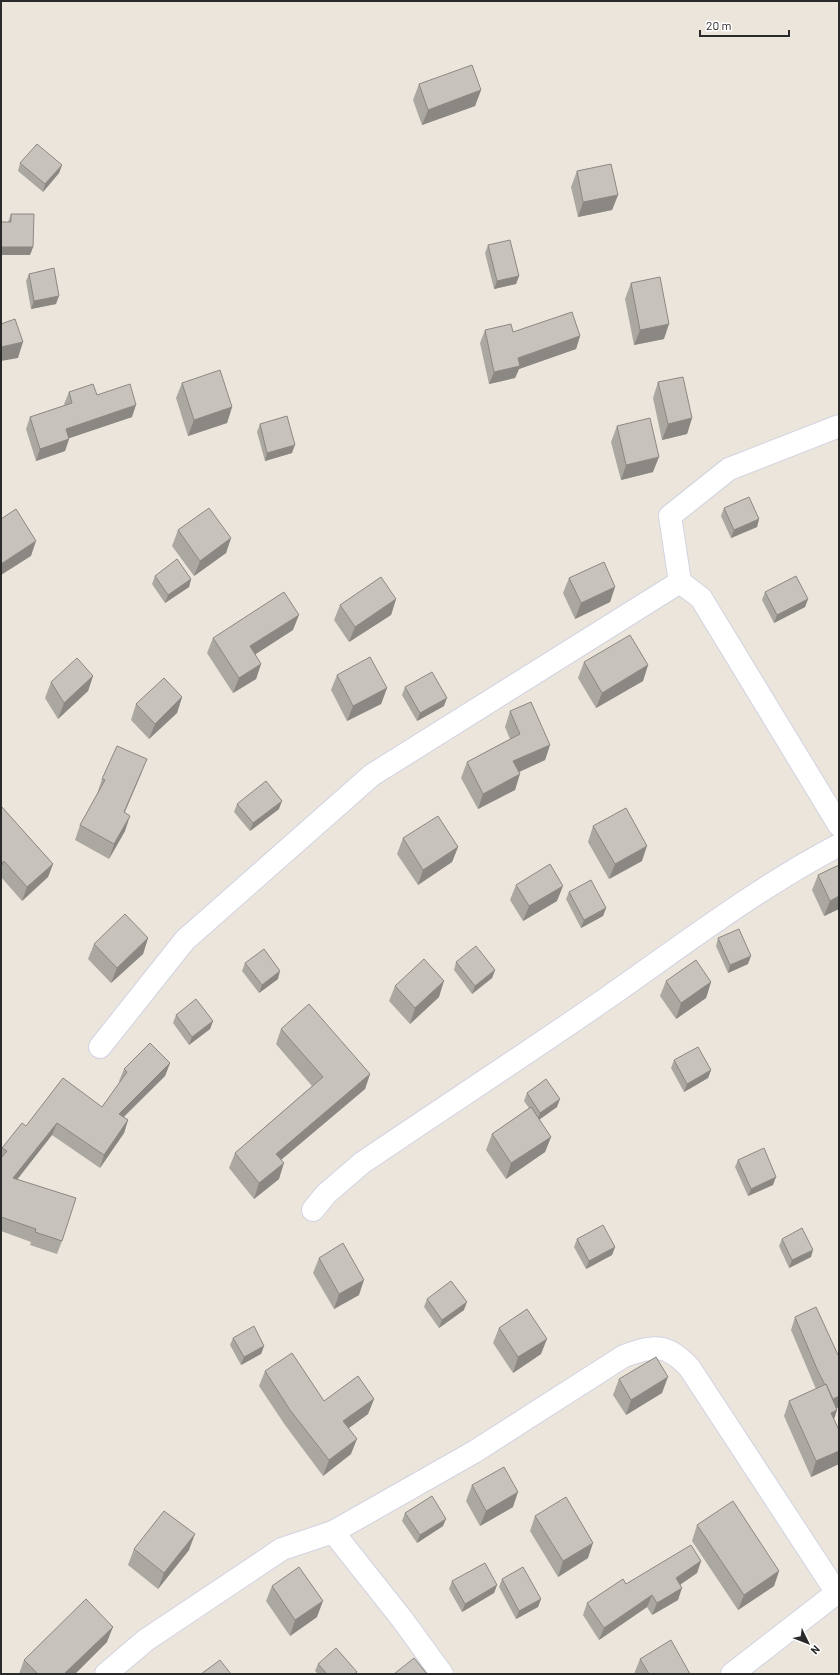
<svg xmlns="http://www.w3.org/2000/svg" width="840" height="1675" font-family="Barlow,sans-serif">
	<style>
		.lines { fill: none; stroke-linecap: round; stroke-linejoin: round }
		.minor-casing { stroke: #d1d3e2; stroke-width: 24 }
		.minor { stroke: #fff; stroke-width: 22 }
		.wall { fill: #aba7a1 }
		.shaded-wall { fill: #8b8883 }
		.building { fill: #c7c2bb; stroke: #8b8883 }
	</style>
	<rect width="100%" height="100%" fill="#ece5db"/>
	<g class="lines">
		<defs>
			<g id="minor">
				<path d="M839 426 729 469 670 516 680 582 701 598 839 825"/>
				<path d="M100 1047 185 940 372 775 680 582"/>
				<path d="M313 1210 326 1194 362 1163C443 1108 526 1054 607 998 683 945 757 888 839 845"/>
				<path d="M333 1532 402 1619 442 1674"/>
				<path d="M106 1674 146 1640 282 1549 333 1532 474 1452 624 1356C655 1345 665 1343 689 1367L837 1593"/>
				<path d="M732 1674 839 1591"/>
			</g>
		</defs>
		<!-- minor casing -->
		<use href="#minor" class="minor-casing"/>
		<!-- minor -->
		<use href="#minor" class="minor"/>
	</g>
	<!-- wall -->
	<g class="wall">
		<path d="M419 84 481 90 475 106 422 125 413 100Z"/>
		<path d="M20 163 62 165 59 173 43 192 18 171Z"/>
		<path d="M577 171 618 195 612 210 578 217 571 187Z"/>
		<path d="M11 214 33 247 30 255H1V222H8Z"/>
		<path d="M488 245 519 276 516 284 494 289 485 253Z"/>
		<path d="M29 274 56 304 31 309 26 281Z"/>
		<path d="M631 283 664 339 634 345 625 299Z"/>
		<path d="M485 330 513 332 580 336 576 349 519 369 515 378 489 384 480 343Z"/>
		<path d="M658 382 692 418 687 434 662 440 653 398Z"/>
		<path d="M182 383 232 407 227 423 188 436 176 398Z"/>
		<path d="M69 392 97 395 132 417 69 438V439L65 451 36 461 26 429 30 417 65 405 64 404Z"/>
		<path d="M260 424 292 453 265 461 257 432Z"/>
		<path d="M617 426 653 472 621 480 611 442Z"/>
		<path d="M724 508 759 519 757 527 731 538 721 516Z"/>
		<path d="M178 530 231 538 226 553 194 576 172 546Z"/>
		<path d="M155 576 191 579 189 587 165 603 152 584Z"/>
		<path d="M569 578 615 587 610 602 575 619 563 593Z"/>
		<path d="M765 592 808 599 805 607 774 623 762 600Z"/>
		<path d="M396 599 391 615 349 642 334 620 340 605Z"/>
		<path d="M293 630 255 654 261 664 256 679 233 693 207 653 213 638Z"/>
		<path d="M584 662 648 665 643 681 596 708 578 678Z"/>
		<path d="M337 675 387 688 381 704 347 721 331 690Z"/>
		<path d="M93 676 88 691 58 719 45 698 51 682Z"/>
		<path d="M405 687 444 706 417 721 402 695Z"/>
		<path d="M182 697 177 713 149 739 131 720 136 704Z"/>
		<path d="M510 711 550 745 545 760 519 772 515 790 478 809 461 778 467 762 510 739 505 727Z"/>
		<path d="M141 774 125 812V831L109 859 75 840 80 825 97 794 102 779Z"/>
		<path d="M237 804 279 809 250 831 234 812Z"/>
		<path d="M1 806 53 864 48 877 22 901 1 877Z"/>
		<path d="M593 826 642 861 609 879 588 842Z"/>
		<path d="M403 838 458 847 452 862 418 885 397 854Z"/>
		<path d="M839 865V909L824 916 812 890 818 875Z"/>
		<path d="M516 885 557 901 523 921 510 900Z"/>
		<path d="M569 892 606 908 603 916 581 928 566 899Z"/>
		<path d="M148 938 143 954 111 983 88 959 94 944Z"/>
		<path d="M718 938 748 964 728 973 716 946Z"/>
		<path d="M456 962 495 970 492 978 472 994 454 970Z"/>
		<path d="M245 963 278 979 259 993 242 971Z"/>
		<path d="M666 981 711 982 706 998 676 1019 660 996Z"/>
		<path d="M395 986 439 997 410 1024 389 1001Z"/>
		<path d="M176 1015 213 1021 210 1029 189 1045 173 1023Z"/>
		<path d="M281 1029 370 1074 365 1089 281 1160 279 1179 254 1199 229 1168 235 1153 312 1086 276 1044Z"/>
		<path d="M674 1060 711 1070 708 1078 684 1092 671 1068Z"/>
		<path d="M170 1063 165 1076 124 1117 128 1120 124 1133 100 1168 52 1135 17 1179 62 1241 57 1254 30 1245 31 1242 1 1231V1151L2 1148 26 1126 102 1107 120 1082 119 1081 124 1069Z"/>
		<path d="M527 1093 557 1107 539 1120 551 1137 545 1152 506 1179 486 1150 492 1134 529 1108 524 1101Z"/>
		<path d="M738 1160 773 1185 748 1196 735 1167Z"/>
		<path d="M577 1239 615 1247 612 1255 586 1269 574 1247Z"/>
		<path d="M782 1239 811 1257 789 1268 779 1246Z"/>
		<path d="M319 1258 359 1295 334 1309 313 1273Z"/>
		<path d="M427 1299 464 1310 439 1328 424 1307Z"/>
		<path d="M795 1317 839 1407 836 1408 837 1410 834 1419 839 1430V1464L811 1477 784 1416 789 1401 816 1389 813 1382 791 1330Z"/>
		<path d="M499 1328 541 1354 513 1373 493 1343Z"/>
		<path d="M233 1338 264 1346 261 1354 241 1365 230 1345Z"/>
		<path d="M265 1371 324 1401 374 1399 368 1414 349 1428 351 1454 323 1476 285 1425 259 1386Z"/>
		<path d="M619 1379 662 1393 626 1415 613 1395Z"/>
		<path d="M472 1485 513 1507 480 1526 466 1501Z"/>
		<path d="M405 1513 443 1526 417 1543 402 1521Z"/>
		<path d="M535 1516 588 1558 558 1577 530 1531Z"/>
		<path d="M697 1525 779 1571 774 1586 738 1610 692 1541Z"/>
		<path d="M134 1549 189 1550 158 1589 128 1565Z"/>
		<path d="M701 1561 697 1573 680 1585 678 1600 652 1615 647 1607 599 1640 583 1615 587 1603 626 1584Z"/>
		<path d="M502 1579 541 1599 538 1607 516 1619 499 1587Z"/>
		<path d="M452 1581 497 1585 494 1593 462 1612 449 1589Z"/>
		<path d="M272 1586 317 1617 290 1636 266 1601Z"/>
		<path d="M107 1642 75 1674H19L24 1660Z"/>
		<path d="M640 1659 690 1674H634Z"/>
		<path d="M318 1664 357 1672 356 1674H318L315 1671Z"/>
	</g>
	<!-- shaded-wall -->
	<g class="shaded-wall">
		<path d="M481 90 475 106 422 125 428 110Z"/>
		<path d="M62 165 59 173 43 192 45 184Z"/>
		<path d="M618 195 612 210 578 217 583 202Z"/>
		<path d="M1 247H33L30 255H1Z"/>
		<path d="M519 276 516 284 494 289 497 281Z"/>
		<path d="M59 296 56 304 31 309 34 301Z"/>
		<path d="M669 324 664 339 634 345 640 330Z"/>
		<path d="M580 336 576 349 519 369 515 378 489 384 494 372 518 358Z"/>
		<path d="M23 342 18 358 1 361V347Z"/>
		<path d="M136 405 132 417 61 441 66 429Z"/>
		<path d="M232 407 227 423 188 436 194 420Z"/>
		<path d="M692 418 687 434 662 440 668 424Z"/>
		<path d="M69 439 65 451 36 461 40 449Z"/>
		<path d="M295 445 292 453 265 461 267 453Z"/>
		<path d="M659 457 653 472 621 480 626 465Z"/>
		<path d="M759 519 757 527 731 538 734 530Z"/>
		<path d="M231 538 226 553 194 576 200 561Z"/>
		<path d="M36 541 31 556 1 575V564Z"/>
		<path d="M191 579 189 587 165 603 168 595Z"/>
		<path d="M615 587 610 602 575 619 581 603Z"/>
		<path d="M396 599 391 615 349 642 355 627Z"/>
		<path d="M808 599 805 607 774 623 777 615Z"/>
		<path d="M299 615 293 630 245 661 250 646Z"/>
		<path d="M261 664 256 679 233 693 239 678Z"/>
		<path d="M648 665 643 681 596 708 602 693Z"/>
		<path d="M93 676 88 691 58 719 64 703Z"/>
		<path d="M387 688 381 704 347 721 353 706Z"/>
		<path d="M182 697 177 713 149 739 155 724Z"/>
		<path d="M447 698 444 706 417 721 420 713Z"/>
		<path d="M550 745 545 760 508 777 513 761Z"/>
		<path d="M147 759 141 774 118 827 124 812Z"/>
		<path d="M520 774 515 790 478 809 483 794Z"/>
		<path d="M282 801 279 809 250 831 253 823Z"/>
		<path d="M130 816 125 831 109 859 114 844Z"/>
		<path d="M647 846 642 861 609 879 615 864Z"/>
		<path d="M458 847 452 862 418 885 423 870Z"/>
		<path d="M4 861 1 869V864Z"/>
		<path d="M53 864 48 877 22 901 27 887Z"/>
		<path d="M563 886 557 901 523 921 529 906Z"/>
		<path d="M839 896V909L824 916 830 901Z"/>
		<path d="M606 908 603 916 581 928 584 920Z"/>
		<path d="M148 938 143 954 111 983 117 968Z"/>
		<path d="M751 956 748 964 728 973 730 965Z"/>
		<path d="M495 970 492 978 472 994 475 986Z"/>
		<path d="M280 971 278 979 259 993 262 985Z"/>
		<path d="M444 981 439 997 410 1024 415 1008Z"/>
		<path d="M711 982 706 998 676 1019 681 1003Z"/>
		<path d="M213 1021 210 1029 189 1045 192 1037Z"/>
		<path d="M170 1063 165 1076 114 1126 119 1114Z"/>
		<path d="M711 1070 708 1078 684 1092 687 1084Z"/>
		<path d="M370 1074 365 1089 270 1169 276 1154Z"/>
		<path d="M560 1099 557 1107 537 1121 540 1113Z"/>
		<path d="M128 1120 124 1133 100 1168 104 1155Z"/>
		<path d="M57 1123 52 1135 9 1190 13 1178Z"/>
		<path d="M551 1137 545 1152 506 1179 511 1163Z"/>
		<path d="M284 1163 279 1179 254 1199 259 1183Z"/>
		<path d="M776 1177 773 1185 748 1196 751 1189Z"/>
		<path d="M615 1247 612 1255 586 1269 589 1261Z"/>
		<path d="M813 1250 811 1257 789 1268 792 1260Z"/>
		<path d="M364 1280 359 1295 334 1309 339 1294Z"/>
		<path d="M467 1302 464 1310 439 1328 442 1320Z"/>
		<path d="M547 1339 541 1354 513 1373 518 1357Z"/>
		<path d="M264 1346 261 1354 241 1365 244 1357Z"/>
		<path d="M668 1377 662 1393 626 1415 631 1400Z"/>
		<path d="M839 1396V1407L828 1412 833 1399Z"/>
		<path d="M374 1399 368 1414 338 1436 343 1421Z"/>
		<path d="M837 1410 832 1425 831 1413Z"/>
		<path d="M357 1439 351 1454 323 1476 329 1460Z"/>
		<path d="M839 1451V1464L811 1477 816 1461Z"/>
		<path d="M518 1492 513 1507 480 1526 486 1511Z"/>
		<path d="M446 1519 443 1526 417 1543 420 1535Z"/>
		<path d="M195 1534 189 1550 158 1589 164 1573Z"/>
		<path d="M593 1543 588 1558 558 1577 563 1561Z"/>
		<path d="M701 1561 697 1573 672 1590 676 1578Z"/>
		<path d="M779 1571 774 1586 738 1610 744 1595Z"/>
		<path d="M497 1585 494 1593 462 1612 465 1604Z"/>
		<path d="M682 1588 678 1600 652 1615 657 1603Z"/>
		<path d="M652 1595 647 1607 599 1640 604 1628Z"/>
		<path d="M541 1599 538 1607 516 1619 519 1611Z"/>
		<path d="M323 1601 317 1617 290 1636 295 1620Z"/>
		<path d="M113 1627 107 1642 75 1674H64Z"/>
	</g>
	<!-- building -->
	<g class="building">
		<path d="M472 65 481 90 428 110 419 84Z"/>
		<path d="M37 144 62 165 45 184 20 163Z"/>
		<path d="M611 164 618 195 583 202 577 171Z"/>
		<path d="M11 214H34L33 247H1V222H11Z"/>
		<path d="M510 240 519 276 497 281 488 245Z"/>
		<path d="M54 268 59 296 34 301 29 274Z"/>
		<path d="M660 277 669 324 640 330 631 283Z"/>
		<path d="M572 312 580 336 518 358 520 366 494 372 485 330 511 324 513 332Z"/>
		<path d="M15 319 23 342 1 347V324Z"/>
		<path d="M220 370 232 407 194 420 182 383Z"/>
		<path d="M683 377 692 418 668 424 658 382Z"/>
		<path d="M93 384 97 395 130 384 136 405 66 429 69 439 40 449 30 417 72 403 69 392Z"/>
		<path d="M287 416 295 445 267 453 260 424Z"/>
		<path d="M650 418 659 457 626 465 617 426Z"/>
		<path d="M749 497 759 519 734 530 724 508Z"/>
		<path d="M209 508 231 538 200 561 178 530Z"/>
		<path d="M16 509 36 541 1 564V519Z"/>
		<path d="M177 559 191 579 168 595 155 576Z"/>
		<path d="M604 562 615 587 581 603 569 578Z"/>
		<path d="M796 576 808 599 777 615 765 592Z"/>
		<path d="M381 577 396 599 355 627 340 605Z"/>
		<path d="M284 592 299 615 250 646 261 664 239 678 213 638Z"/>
		<path d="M630 635 648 665 602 693 584 662Z"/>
		<path d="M370 657 387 688 353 706 337 675Z"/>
		<path d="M77 658 93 676 64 703 51 682Z"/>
		<path d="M432 672 447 698 420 713 405 687Z"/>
		<path d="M164 678 182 697 155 724 136 704Z"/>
		<path d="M531 702 550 745 513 761 520 774 483 794 467 762 520 734 510 711Z"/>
		<path d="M117 746 147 759 124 812 130 816 114 844 80 825 105 780 102 779Z"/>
		<path d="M266 781 282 801 253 823 237 804Z"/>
		<path d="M1 806 53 864 27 887 4 861 1 864Z"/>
		<path d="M626 808 647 846 615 864 593 826Z"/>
		<path d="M438 816 458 847 423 870 403 838Z"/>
		<path d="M550 864 563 886 529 906 516 885Z"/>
		<path d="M839 865V896L830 901 818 875Z"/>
		<path d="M591 880 606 908 584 920 569 892Z"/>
		<path d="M125 914 148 938 117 968 94 944Z"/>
		<path d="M739 929 751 956 730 965 718 938Z"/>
		<path d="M476 946 495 970 475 986 456 962Z"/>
		<path d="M264 949 280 971 262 985 245 963Z"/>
		<path d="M424 959 444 981 415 1008 395 986Z"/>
		<path d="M696 960 711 982 681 1003 666 981Z"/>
		<path d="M196 999 213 1021 192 1037 176 1015Z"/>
		<path d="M309 1004 370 1074 276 1154 284 1163 259 1183 235 1153 323 1077 281 1029Z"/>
		<path d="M150 1043 170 1063 119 1114 128 1120 104 1155 57 1123 13 1178 76 1198 62 1241 35 1232 36 1229 1 1217V1158L7 1151 2 1148 22 1123 26 1126 63 1078 102 1107 127 1072 124 1069Z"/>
		<path d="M698 1047 711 1070 687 1084 674 1060Z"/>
		<path d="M546 1079 560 1099 540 1113 527 1093Z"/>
		<path d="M531 1107 551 1137 511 1163 492 1134Z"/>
		<path d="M764 1148 776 1177 751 1189 738 1160Z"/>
		<path d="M603 1225 615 1247 589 1261 577 1239Z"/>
		<path d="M802 1228 813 1250 792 1260 782 1239Z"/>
		<path d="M343 1243 364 1280 339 1294 319 1258Z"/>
		<path d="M451 1281 467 1302 442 1320 427 1299Z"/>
		<path d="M816 1307 839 1357V1396L833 1399 826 1384 825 1385 817 1369 795 1317Z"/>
		<path d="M527 1309 547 1339 518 1357 499 1328Z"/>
		<path d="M254 1326 264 1346 244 1357 233 1338Z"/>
		<path d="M292 1353 324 1401 358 1376 374 1399 343 1421 357 1439 329 1460 290 1410 265 1371Z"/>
		<path d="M656 1357 668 1377 631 1400 619 1379Z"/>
		<path d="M826 1384 837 1410 831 1413 839 1430V1451L816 1461 789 1401Z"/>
		<path d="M504 1467 518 1492 486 1511 472 1485Z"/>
		<path d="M432 1496 446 1519 420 1535 405 1513Z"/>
		<path d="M566 1497 593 1543 563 1561 535 1516Z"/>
		<path d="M733 1501 779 1571 744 1595 697 1525Z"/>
		<path d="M164 1511 195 1534 164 1573 134 1549Z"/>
		<path d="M691 1545 701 1561 676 1578 682 1588 657 1603 652 1595 604 1628 587 1603 623 1579 626 1584Z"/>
		<path d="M485 1563 497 1585 465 1604 452 1581Z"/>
		<path d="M299 1567 323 1601 295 1620 272 1586Z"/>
		<path d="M523 1567 541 1599 519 1611 502 1579Z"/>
		<path d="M86 1599 113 1627 64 1674H38L24 1660Z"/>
		<path d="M671 1640 690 1674H649L640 1659Z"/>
		<path d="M336 1648 357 1672 355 1674H327L318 1664Z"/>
		<path d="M414 1658 427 1674H394Z"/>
		<path d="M220 1660 231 1674H201Z"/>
	</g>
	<!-- border -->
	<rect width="840" height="1675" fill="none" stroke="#2a2a2a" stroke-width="4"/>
	<!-- north arrow -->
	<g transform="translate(808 1643) rotate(133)" stroke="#ffffff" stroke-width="3" paint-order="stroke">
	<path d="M0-3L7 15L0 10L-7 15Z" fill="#2a2a2a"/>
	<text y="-6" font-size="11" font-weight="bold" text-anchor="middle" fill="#2a2a2a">N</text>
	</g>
	<!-- scale -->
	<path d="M700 30v6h89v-6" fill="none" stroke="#2a2a2a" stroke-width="2"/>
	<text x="706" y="30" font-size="12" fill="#2a2a2a" stroke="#ffffff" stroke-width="3" paint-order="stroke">20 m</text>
</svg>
